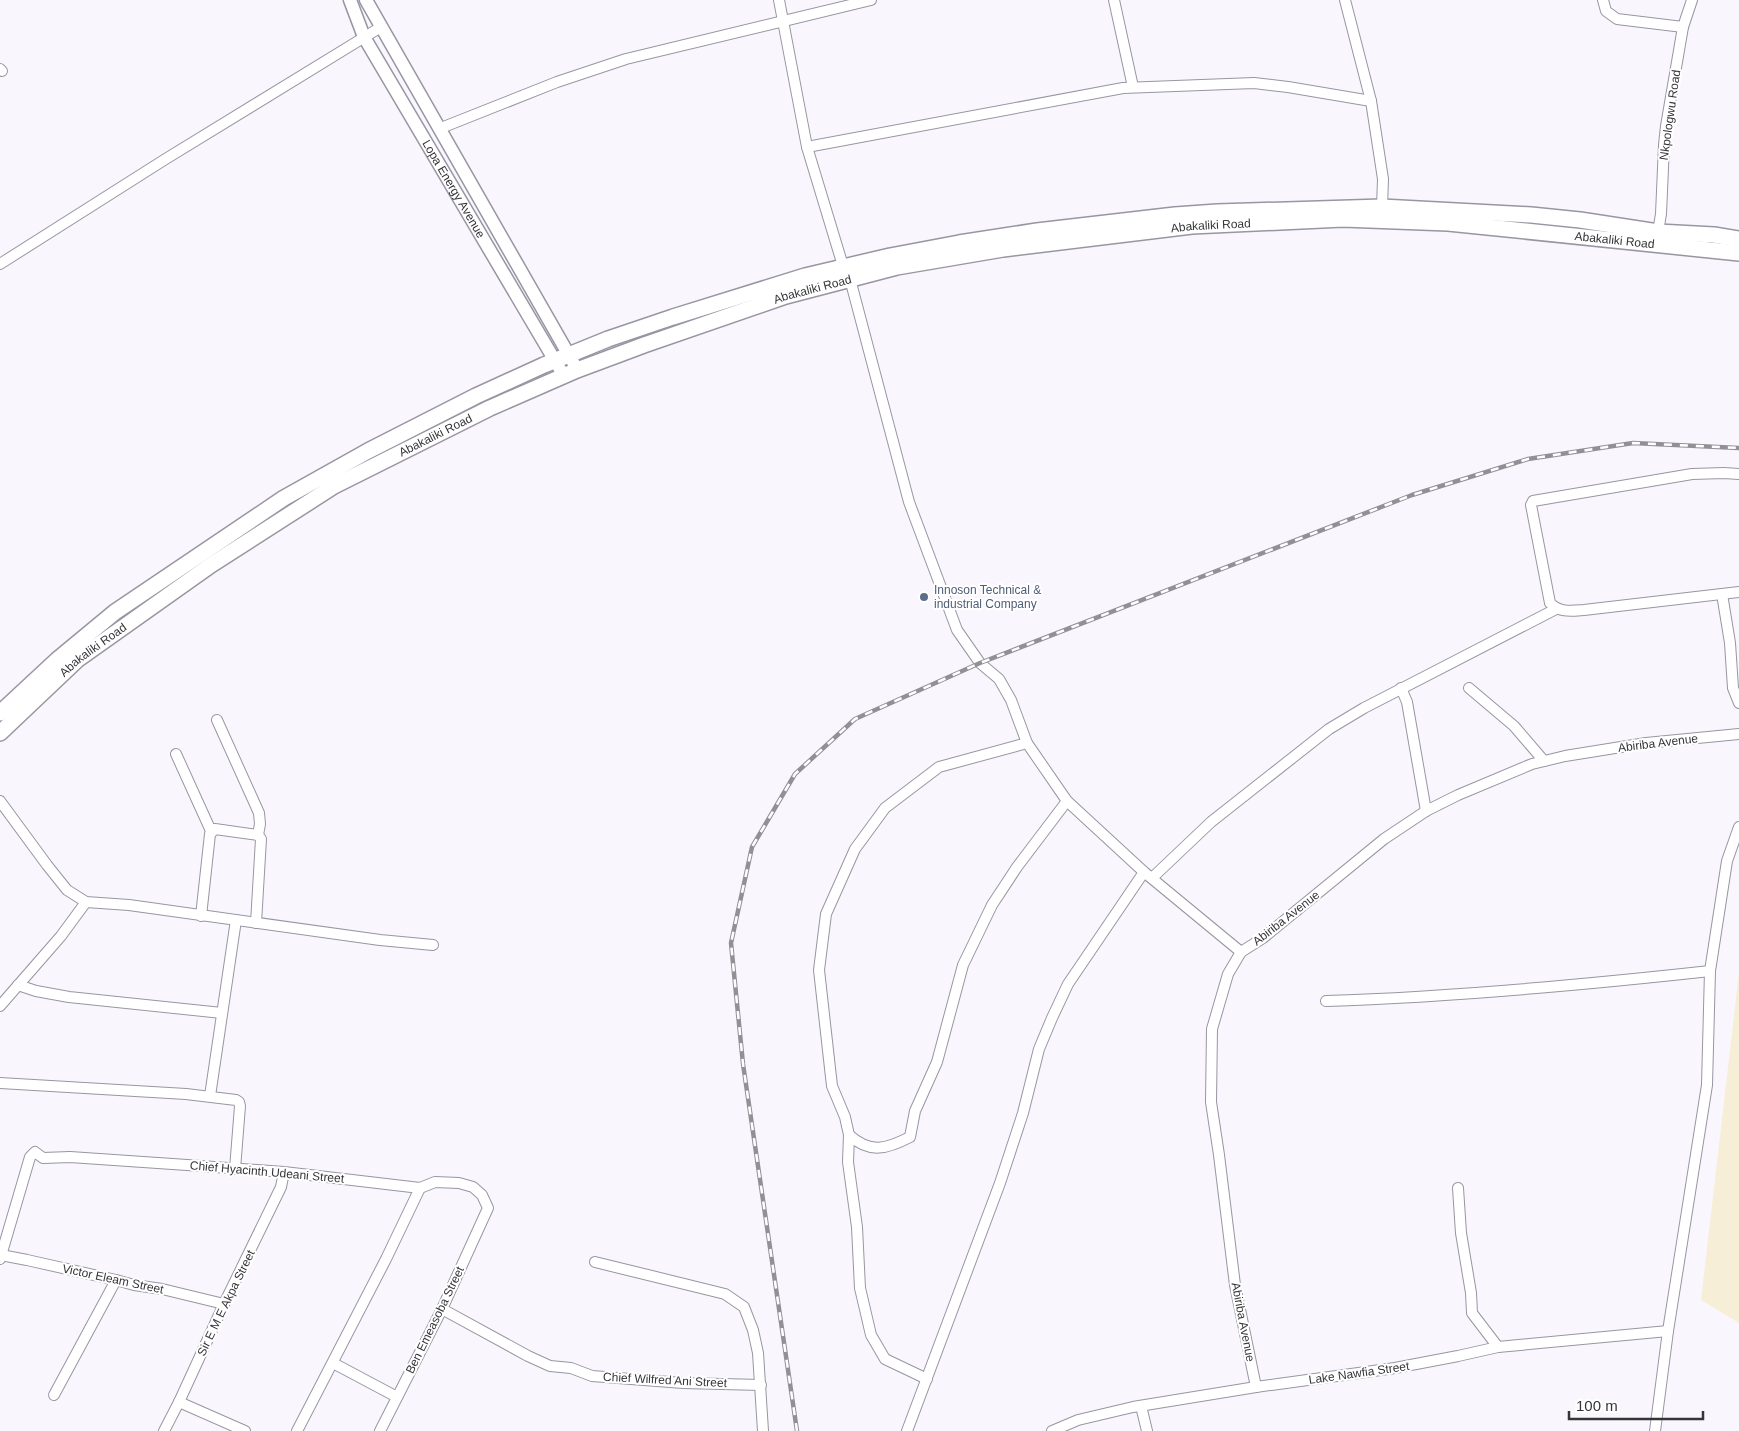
<svg xmlns="http://www.w3.org/2000/svg" width="1739" height="1431" font-family="Arial,sans-serif">
	<style>
		.industrial { fill: #f7eed8 }
		.lines { fill: none; stroke-linecap: round; stroke-linejoin: round }
		.minor-casing { stroke: #9995a2; stroke-width: 12 }
		.major-casing { stroke: #9995a2; stroke-width: 15 }
		.highway-casing { stroke: #9995a2; stroke-width: 18 }
		.minor { stroke: #fff; stroke-width: 10 }
		.major { stroke: #fff; stroke-width: 12 }
		.highway { stroke: #fff; stroke-width: 15 }
		.rail-casing { stroke: #929096; stroke-width: 4.5 }
		.rail { stroke: #fff; stroke-width: 2.5; stroke-dasharray: 8; stroke-linecap: butt }
		.service-dot { fill: #5c6f8a; stroke: #fff; stroke-width: 2 }
		.labels { text-anchor: middle; stroke-width: 4; stroke-linejoin: round; paint-order: stroke }
		.street-label { font-size: 12px; fill: #353439; stroke: #fff }
		.service-label { font-size: 12px; fill: #4e5e75; stroke: #fff; text-anchor: start }
	</style>
	<rect width="100%" height="100%" fill="#f9f7fd"/>
	<!-- industrial -->
	<path class="industrial" d="M1739 972V1323L1701 1300Z"/>
	<g class="lines">
		<defs>
			<g id="minor">
				<path d="M779 0 807 147 843 266"/>
				<path d="M1114 0 1133 87"/>
				<path d="M1345 0 1371 101 1383 179 1382 207"/>
				<path d="M1603 0 1606 11 1617 19 1683 27"/>
				<path d="M0 69 2 71"/>
				<path d="M441 128 557 82 626 59 871 0"/>
				<path d="M807 147 1123 88 1254 83 1288 87 1371 101"/>
				<path d="M1658 232 1661 214 1664 145 1666 126 1683 27 1692 0"/>
				<path d="M0 264 164 160 381 27"/>
				<path d="M850 279 909 502 957 630 980 663 999 679 1011 700 1027 743 1067 801 1144 872 1241 952"/>
				<path d="M1739 474 1724 473 1692 474 1533 501 1531 505 1550 603C1560 613 1571 611 1584 610L1739 592"/>
				<path d="M1722 594 1730 643 1733 688 1739 703"/>
				<path d="M1401 688 1407 702 1426 811"/>
				<path d="M1469 688 1514 726 1544 761"/>
				<path d="M217 720 259 813 260 824 258 835"/>
				<path d="M176 754 211 831"/>
				<path d="M0 801 47 865 67 890 86 902 129 905 380 940 433 945"/>
				<path d="M1152 878 1211 822 1329 729 1364 708 1556 609"/>
				<path d="M201 916 210 834 215 829 258 835 261 839 256 923"/>
				<path d="M18 985 36 991 69 997 222 1013"/>
				<path d="M1326 1001C1455 997 1582 985 1710 971"/>
				<path d="M0 1006 61 936 86 902"/>
				<path d="M0 1083 186 1094 236 1100 239 1102 240 1106 235 1169"/>
				<path d="M210 1096 236 920"/>
				<path d="M849 1135C870 1154 887 1149 910 1137L915 1111 937 1062 963 965 992 905 1017 867 1067 801"/>
				<path d="M1458 1188 1461 1233 1471 1293 1472 1313 1498 1347"/>
				<path d="M1 1255 27 1260 116 1280 134 1285 162 1289 224 1304"/>
				<path d="M0 1259 30 1157 35 1152 43 1158 70 1157 187 1165 284 1172 420 1188 435 1182 459 1183 473 1187 482 1195 488 1208 442 1309 380 1431"/>
				<path d="M595 1262 725 1294 744 1307 753 1330 758 1353 763 1431"/>
				<path d="M442 1309 528 1356 550 1366 571 1368 592 1376 683 1383 761 1385"/>
				<path d="M333 1363 397 1397"/>
				<path d="M927 1379 885 1359 871 1335 860 1288 857 1227 848 1162 849 1135 845 1117 832 1086 819 970 826 914 855 849 885 808 939 767 1027 743"/>
				<path d="M1256 1387 1235 1285 1219 1155 1211 1102 1212 1029 1228 974 1241 952 1263 938 1384 839 1426 811 1458 795 1532 764 1565 756 1646 743 1739 734"/>
				<path d="M54 1395 116 1280"/>
				<path d="M179 1402 245 1431"/>
				<path d="M1141 1406 1147 1431"/>
				<path d="M164 1431 179 1402 224 1304 281 1187 284 1172"/>
				<path d="M297 1431 386 1259 420 1188"/>
				<path d="M907 1431 1000 1183 1023 1113 1039 1049 1052 1018 1068 984 1144 872"/>
				<path d="M1052 1431 1078 1420 1133 1407 1256 1387 1395 1368 1458 1356 1498 1347 1668 1331"/>
				<path d="M1655 1431 1668 1331 1707 1085 1710 971 1727 861 1739 827"/>
			</g>
			<g id="major">
				<path id="s1" d="M350 0 364 37 564 376"/>
				<path d="M366 0 574 364"/>
			</g>
			<g id="highway">
				<path d="M0 713 57 660 115 612 284 498 368 451 476 396 544 365 608 339 673 317 805 276 890 256 959 243 1037 231 1175 215 1217 212 1382 207 1531 215 1580 220 1658 232 1714 235 1739 239"/>
				<path id="s2" d="M0 733 77 660 211 565 334 486 490 408 577 370 644 345 786 296 897 267 1003 249 1192 226 1343 219 1448 223 1739 253"/>
			</g>
		</defs>
		<!-- minor casing -->
		<use href="#minor" class="minor-casing"/>
		<!-- major casing -->
		<use href="#major" class="major-casing"/>
		<!-- highway casing -->
		<use href="#highway" class="highway-casing"/>
		<!-- minor -->
		<use href="#minor" class="minor"/>
		<!-- major -->
		<use href="#major" class="major"/>
		<!-- highway -->
		<use href="#highway" class="highway"/>
		<defs>
			<path id="rail" d="M797 1431 743 1064 731 943 752 847 795 774 855 719 980 663 1412 495 1528 459 1633 443 1739 448"/>
		</defs>
		<!-- rail casing -->
		<use href="#rail" class="rail-casing"/>
		<!-- rail -->
		<use href="#rail" class="rail"/>
	</g>
	<!-- markers -->
	<circle class="service-dot" cx="924" cy="597" r="5"/>
	<g class="labels">
		<!-- street labels -->
		<g class="street-label">
			<text transform="translate(1670 115) rotate(-82)" y="4">Nkpologwu Road</text>
			<text dy="4" stroke="none"><textPath href="#s1" startOffset="216">Lopa Energy Avenue</textPath></text>
			<text dy="4" stroke="none"><textPath href="#s2" startOffset="1339">Abakaliki Road</textPath></text>
			<text dy="4" stroke="none"><textPath href="#s2" startOffset="1744">Abakaliki Road</textPath></text>
			<text dy="4" stroke="none"><textPath href="#s2" startOffset="935">Abakaliki Road</textPath></text>
			<text dy="4" stroke="none"><textPath href="#s2" startOffset="530">Abakaliki Road</textPath></text>
			<text dy="4" stroke="none"><textPath href="#s2" startOffset="125">Abakaliki Road</textPath></text>
			<text transform="translate(1658 743) rotate(-7)" y="4">Abiriba Avenue</text>
			<text transform="translate(1286 918) rotate(-38)" y="4">Abiriba Avenue</text>
			<text transform="translate(267 1172) rotate(5)" y="4">Chief Hyacinth Udeani Street</text>
			<text transform="translate(113 1279) rotate(12)" y="4">Victor Eleam Street</text>
			<text transform="translate(226 1303) rotate(-64)" y="4">Sir E M E Akpa Street</text>
			<text transform="translate(435 1320) rotate(-64)" y="4">Ben Emeasoba Street</text>
			<text transform="translate(1243 1322) rotate(79)" y="4">Abiriba Avenue</text>
			<text transform="translate(1359 1373) rotate(-8)" y="4">Lake Nawfia Street</text>
			<text transform="translate(665 1380) rotate(3)" y="4">Chief Wilfred Ani Street</text>
		</g>
		<!-- service labels -->
		<g class="service-label">
			<text x="934" y="594">Innoson Technical &amp;<tspan x="934" dy="14">industrial Company</tspan></text>
		</g>
	</g>
	<!-- scale -->
	<path d="M1569 1411v8h134v-8" fill="none" stroke="#353439" stroke-width="2.5"/>
	<text x="1576" y="1411" font-size="15" fill="#353439" stroke="#ffffff" stroke-width="4" paint-order="stroke">100 m</text>
</svg>
